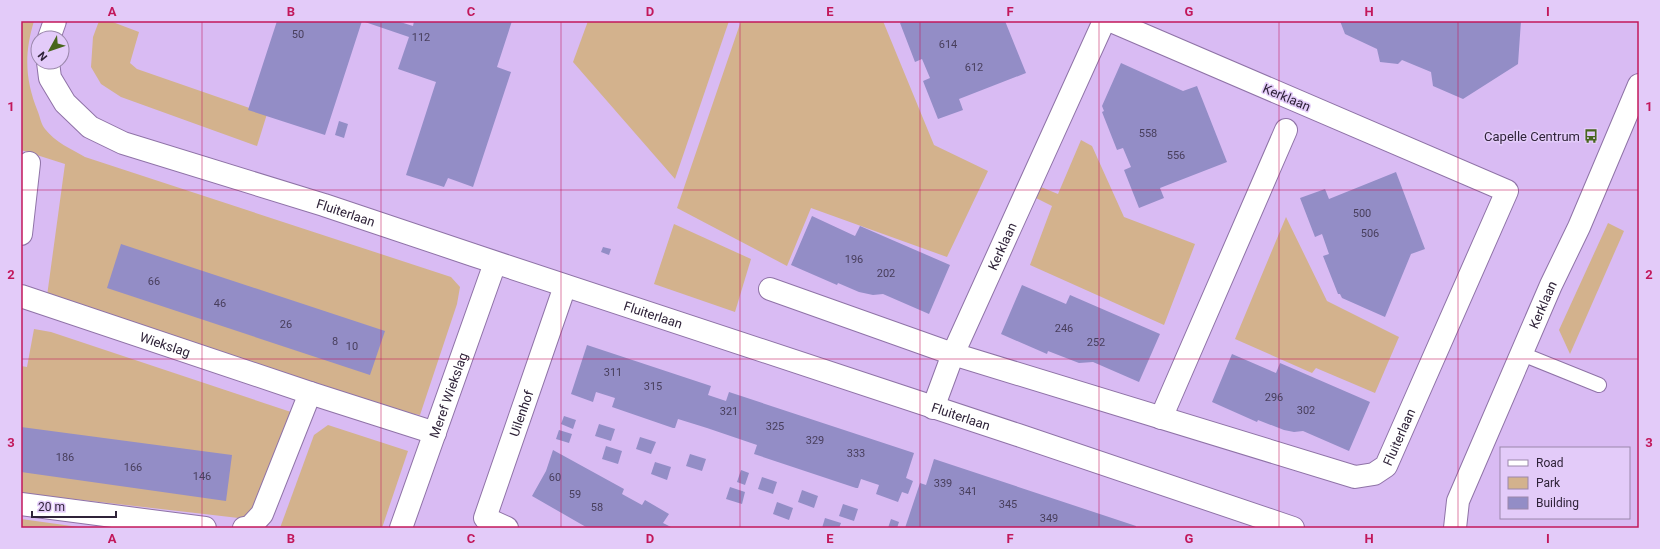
<svg xmlns="http://www.w3.org/2000/svg" width="1660" height="549" font-family="Roboto,sans-serif">
	<style>
		.green { fill: #d3b28d }
		.building { fill: #938dc6 }
		.lines { fill: none; stroke-linecap: round; stroke-linejoin: round }
		.lane-casing { stroke: #8f73a7; stroke-width: 16 }
		.street-casing { stroke: #8f73a7; stroke-width: 24 }
		.lane { stroke: #fff; stroke-width: 14 }
		.street { stroke: #fff; stroke-width: 22 }
		.grid { fill: none; stroke: #c2185b; stroke-width: 1; stroke-opacity: 0.55 }
		.labels { text-anchor: middle; stroke-width: 3; stroke-linejoin: round; paint-order: stroke }
		.number-label { font-size: 11px; fill: #483e5c }
		.street-label { font-size: 13px; fill: #2f2339; stroke: #e3cbf9 }
		.poi-label { font-size: 13px; fill: #2f2339; stroke: #e3cbf9; text-anchor: end }
		.neatline { fill: none; stroke: #c2185b; stroke-width: 1.5 }
		.grid-label { font-size: 13px; text-anchor: middle; font-weight: bold; fill: #c2185b }
	</style>
	<rect width="100%" height="100%" fill="#d9bbf3"/>
	<!-- green -->
	<g class="green">
		<path d="M21 21H34C24 54 25 80 38 112 40 117 41 124 45 129 55 142 71 149 85 157L451 277 460 287 457 304 420 415 403 412 47 296 65 164 21 150Z"/>
		<path d="M99 21H110L139 32 130 63 137 69 267 114 257 146 121 97 101 84 91 67 93 37Z"/>
		<path d="M588 21H729L675 179 573 62Z"/>
		<path d="M741 21H883L934 145 988 171 947 257 811 208 787 266 677 208Z"/>
		<path d="M1081 140 1092 146 1124 217 1195 244 1164 325 1030 265 1052 206 1036 198 1041 187 1058 194Z"/>
		<path d="M1286 217 1327 301 1399 337 1375 393 1316 368 1312 373 1235 339Z"/>
		<path d="M1608 223 1624 231 1570 354 1559 330Z"/>
		<path d="M674 224 751 259 735 312 654 284Z"/>
		<path d="M34 329 51 332 294 413 257 520 21 493V366L27 367Z"/>
		<path d="M328 425 408 451 382 528H280L314 435Z"/>
		<path d="M21 519 86 528H21Z"/>
	</g>
	<!-- building -->
	<g class="building">
		<path d="M277 21H397L413 26 414 21H512L497 67 511 72 473 187 448 178 444 187 406 175 436 82 398 69 409 37 362 21 325 135 248 110Z"/>
		<path d="M903 21H1005L1026 73 959 99 963 110 938 119 923 81 930 78 922 59 915 62 900 23Z"/>
		<path d="M1340 21H1521L1518 64 1463 99 1433 86 1431 72 1402 60 1398 64 1380 62 1377 49 1345 34Z"/>
		<path d="M1121 63 1183 91 1197 86 1227 162 1160 188 1164 198 1139 208 1124 170 1131 167 1123 148 1117 150 1102 112 1104 111 1102 106Z"/>
		<path d="M339 121 348 124 344 138 335 135Z"/>
		<path d="M1396 172 1425 249 1411 254 1385 317 1342 298 1340 294H1338L1323 256 1329 254 1322 234 1315 237 1300 198 1325 189 1329 199Z"/>
		<path d="M812 216 855 236 860 226 950 265 929 314 883 294 873 295 859 292 838 283 837 285 791 265Z"/>
		<path d="M121 244 385 331 370 375 107 288Z"/>
		<path d="M603 247 611 249 609 255 601 252Z"/>
		<path d="M1022 285 1066 304 1070 295 1160 334 1139 382 1093 362 1079 363 1048 351 1047 354 1001 334Z"/>
		<path d="M587 345 711 386 708 395 726 401 729 392 914 453 906 478 913 481 908 494 902 492 898 502 876 494 879 485 861 479 858 488H856L754 454 757 445 707 428 678 419 675 428H673L612 407 615 398 596 392 593 402 571 394Z"/>
		<path d="M1232 354 1276 373 1280 363 1370 402 1349 451 1303 431 1294 432 1284 430 1258 420 1257 422 1212 402Z"/>
		<path d="M564 416 576 420 573 429 561 424Z"/>
		<path d="M599 424 615 429 611 441 595 436Z"/>
		<path d="M21 427 232 455 226 501 21 472Z"/>
		<path d="M559 430 572 434 569 443 556 439Z"/>
		<path d="M640 437 656 442 651 454 636 449Z"/>
		<path d="M606 446 622 451 618 464 602 459Z"/>
		<path d="M553 450 624 489 622 494 642 505 645 500 669 514 663 523 673 528H585L586 527 532 496 546 471Z"/>
		<path d="M690 454 706 459 702 471 686 466Z"/>
		<path d="M934 459 1136 526V528H905L920 483 926 485Z"/>
		<path d="M655 462 671 467 667 480 651 474Z"/>
		<path d="M741 470 749 473 745 485 737 482Z"/>
		<path d="M762 477 777 482 773 494 758 489Z"/>
		<path d="M730 487 745 492 742 504 726 499Z"/>
		<path d="M802 490 818 496 814 508 798 502Z"/>
		<path d="M777 502 793 508 789 520 773 514Z"/>
		<path d="M843 504 858 509 854 521 839 516Z"/>
		<path d="M825 518 841 523 839 528H822Z"/>
		<path d="M891 519 899 522 897 528H888Z"/>
	</g>
	<g class="lines">
		<defs>
			<path id="lane" d="M1522 354 1599 385"/>
			<g id="street">
				<path d="M49 38 55 21"/>
				<path id="s1" d="M48 62 50 78 65 103 90 127 123 143 324 205 473 255 1018 435 1293 528"/>
				<path d="M21 234 29 163"/>
				<path id="s2" d="M770 289 953 354 1355 477 1374 474 1386 466 1507 191 1111 21"/>
				<path id="s3" d="M21 296 310 393 435 433"/>
				<path id="s4" d="M933 408 953 354 1104 21"/>
				<path d="M1161 418 1286 130"/>
				<path d="M21 504 205 528"/>
				<path d="M244 528 250 527 262 514 310 393"/>
				<path id="s5" d="M401 528 495 263"/>
				<path id="s6" d="M507 528 485 518 565 286"/>
				<path id="s7" d="M1455 528 1458 501 1551 285 1579 227 1639 85"/>
			</g>
		</defs>
		<!-- lane casing -->
		<use href="#lane" class="lane-casing"/>
		<!-- street casing -->
		<use href="#street" class="street-casing"/>
		<!-- lane -->
		<use href="#lane" class="lane"/>
		<!-- street -->
		<use href="#street" class="street"/>
	</g>
	<!-- grid -->
	<path class="grid" d="M202 21V528M381 21V528M561 21V528M740 21V528M920 21V528M1099 21V528M1279 21V528M1458 21V528M21 190H1639M21 359H1639"/>
	<!-- icons -->
	<defs>
		<symbol id="bus-bare" viewBox="-9 -9 18 18"><path d="M-5-6H5V4H4V6H2V4H-2V6H-4V4H-5ZM-3.5-4V0h7V-4ZM-3.5 1.2v1.5H-2V1.2ZM2 1.2v1.5H3.5V1.2Z" fill="#48661b" stroke="#e3cbf9" stroke-width="2.5" paint-order="stroke"/></symbol>
	</defs>
	<g fill-rule="evenodd">
		<use href="#bus-bare" x="1581" y="126" width="20" height="20"/>
	</g>
	<g class="labels">
		<!-- number labels -->
		<g class="number-label">
			<text x="298" y="38">50</text>
			<text x="421" y="41">112</text>
			<text x="948" y="48">614</text>
			<text x="974" y="71">612</text>
			<text x="1148" y="137">558</text>
			<text x="1176" y="159">556</text>
			<text x="1362" y="217">500</text>
			<text x="1370" y="237">506</text>
			<text x="854" y="263">196</text>
			<text x="886" y="277">202</text>
			<text x="154" y="285">66</text>
			<text x="220" y="307">46</text>
			<text x="286" y="328">26</text>
			<text x="1064" y="332">246</text>
			<text x="335" y="345">8</text>
			<text x="1096" y="346">252</text>
			<text x="352" y="350">10</text>
			<text x="613" y="376">311</text>
			<text x="653" y="390">315</text>
			<text x="1274" y="401">296</text>
			<text x="1306" y="414">302</text>
			<text x="729" y="415">321</text>
			<text x="775" y="430">325</text>
			<text x="815" y="444">329</text>
			<text x="856" y="457">333</text>
			<text x="65" y="461">186</text>
			<text x="133" y="471">166</text>
			<text x="202" y="480">146</text>
			<text x="555" y="481">60</text>
			<text x="943" y="487">339</text>
			<text x="968" y="495">341</text>
			<text x="575" y="498">59</text>
			<text x="1008" y="508">345</text>
			<text x="597" y="511">58</text>
			<text x="1049" y="522">349</text>
		</g>
		<!-- street labels -->
		<g class="street-label">
			<text transform="translate(1287 97) rotate(23)" y="5">Kerklaan</text>
			<text dy="5" stroke="none"><textPath href="#s1" startOffset="350">Fluiterlaan</textPath></text>
			<text dy="5" stroke="none"><textPath href="#s4" startOffset="176">Kerklaan</textPath></text>
			<text dy="5" stroke="none"><textPath href="#s7" startOffset="241">Kerklaan</textPath></text>
			<text dy="5" stroke="none"><textPath href="#s1" startOffset="674">Fluiterlaan</textPath></text>
			<text dy="5" stroke="none"><textPath href="#s3" startOffset="152">Wiekslag</textPath></text>
			<text dy="5" stroke="none"><textPath href="#s5" startOffset="141">Meref Wiekslag</textPath></text>
			<text dy="5" stroke="none"><textPath href="#s6" startOffset="135">Uilenhof</textPath></text>
			<text dy="5" stroke="none"><textPath href="#s1" startOffset="998">Fluiterlaan</textPath></text>
			<text dy="5" stroke="none"><textPath href="#s2" startOffset="680">Fluiterlaan</textPath></text>
		</g>
		<!-- poi labels -->
		<g class="poi-label">
			<text x="1580" y="141">Capelle Centrum</text>
		</g>
	</g>
	<!-- border -->
	<rect width="1660" height="549" fill="none" stroke="#e3cbf9" stroke-width="44"/>
	<!-- legend -->
	<rect x="1500" y="447" width="130" height="72" fill="#e3cbf9" stroke="#9b88ac"/>
	<rect x="1508" y="460" width="20" height="6" fill="#ffffff" stroke="#9b88ac"/>
	<text x="1536" y="467" font-size="12" fill="#2f2339">Road</text>
	<rect x="1508" y="477" width="20" height="12" fill="#d3b28d" stroke="#9b88ac"/>
	<text x="1536" y="487" font-size="12" fill="#2f2339">Park</text>
	<rect x="1508" y="497" width="20" height="12" fill="#938dc6" stroke="#9b88ac"/>
	<text x="1536" y="507" font-size="12" fill="#2f2339">Building</text>
	<!-- north arrow -->
	<g transform="translate(50 50) rotate(230)"><circle r="19" fill="#e3cbf9" stroke="#9b88ac"/>
	<path d="M0-3L7 15L0 10L-7 15Z" fill="#48661b"/>
	<text y="-6" font-size="11" font-weight="bold" text-anchor="middle" fill="#2f2339">N</text>
	</g>
	<!-- scale -->
	<path d="M32 511v6h84v-6" fill="none" stroke="#2f2339" stroke-width="2"/>
	<text x="38" y="511" font-size="12" fill="#2f2339" stroke="#e3cbf9" stroke-width="3" paint-order="stroke">20 m</text>
	<rect x="22" y="22" width="1616" height="505" class="neatline"/>
	<g class="grid-label">
		<text x="112" y="16">A</text>
		<text x="291" y="16">B</text>
		<text x="471" y="16">C</text>
		<text x="650" y="16">D</text>
		<text x="830" y="16">E</text>
		<text x="1010" y="16">F</text>
		<text x="1189" y="16">G</text>
		<text x="1369" y="16">H</text>
		<text x="1548" y="16">I</text>
		<text x="11" y="111">1</text>
		<text x="1649" y="111">1</text>
		<text x="11" y="279">2</text>
		<text x="1649" y="279">2</text>
		<text x="11" y="447">3</text>
		<text x="1649" y="447">3</text>
		<text x="112" y="543">A</text>
		<text x="291" y="543">B</text>
		<text x="471" y="543">C</text>
		<text x="650" y="543">D</text>
		<text x="830" y="543">E</text>
		<text x="1010" y="543">F</text>
		<text x="1189" y="543">G</text>
		<text x="1369" y="543">H</text>
		<text x="1548" y="543">I</text>
	</g>
</svg>
